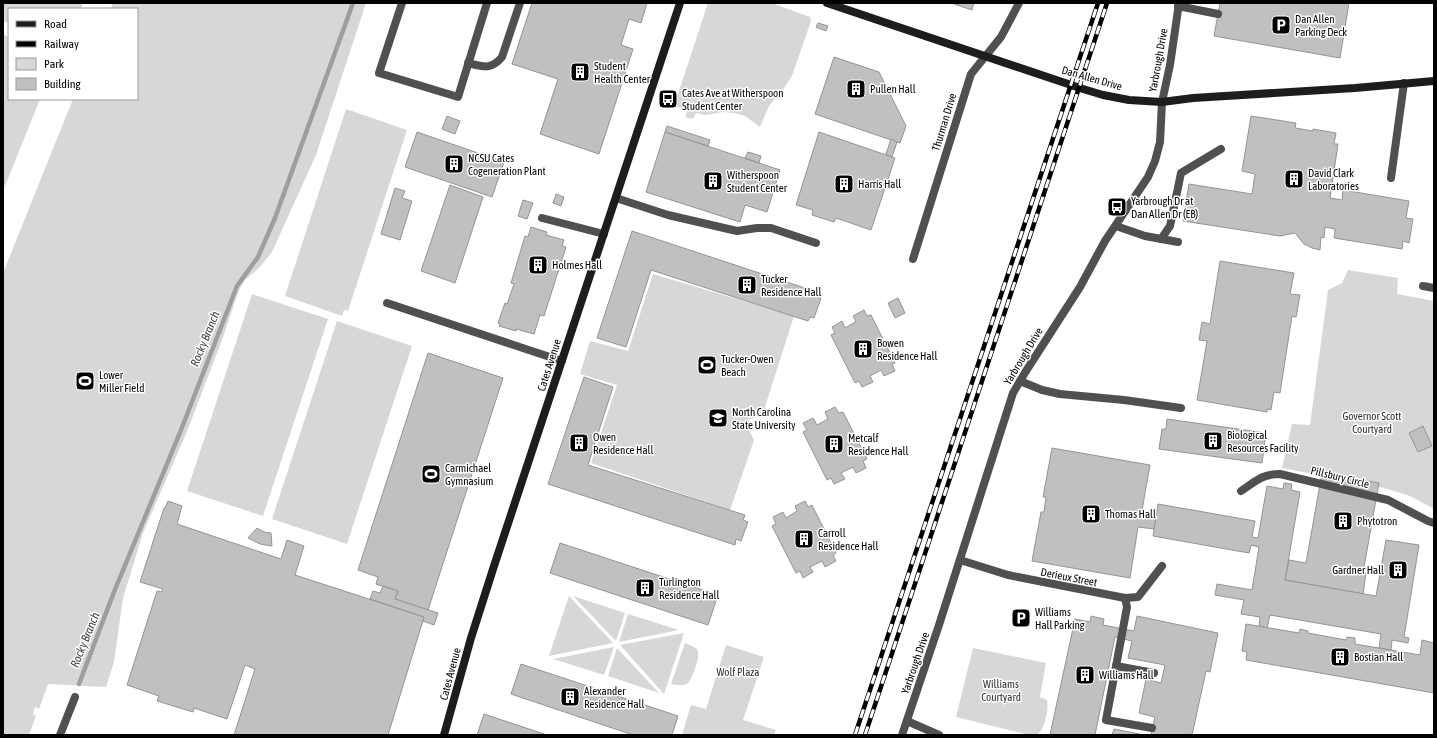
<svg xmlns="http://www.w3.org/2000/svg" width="1437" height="738" font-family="'Asap Condensed',sans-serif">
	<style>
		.green { fill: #d7d7d7 }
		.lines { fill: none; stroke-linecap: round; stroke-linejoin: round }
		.stream { stroke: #9e9e9e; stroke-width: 4.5 }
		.building { fill: #c0c0c0; stroke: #949494 }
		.lane { stroke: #505050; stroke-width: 8 }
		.street { stroke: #505050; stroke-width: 8 }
		.secondary { stroke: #1d1d1d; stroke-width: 8 }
		.rail-casing { stroke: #000; stroke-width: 4.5 }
		.rail { stroke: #fff; stroke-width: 3; stroke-dasharray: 9; stroke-linecap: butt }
		.labels { text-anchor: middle; stroke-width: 3; stroke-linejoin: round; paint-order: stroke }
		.poi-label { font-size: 11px; fill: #000; stroke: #fff; text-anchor: start }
		.street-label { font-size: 11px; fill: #000; stroke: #fff }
		.park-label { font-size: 11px; fill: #2e2e2e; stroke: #fff }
		.water-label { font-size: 12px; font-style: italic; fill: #3f3f3f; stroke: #fff }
	</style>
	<rect width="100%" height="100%" fill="#fff"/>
	<!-- green -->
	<g class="green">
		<path d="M3 3H83L81 9H9V23L3 21Z"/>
		<path d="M113 3H366L316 155 272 252 259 268 245 280 239 290 222 340 188 429 143 533 123 598 114 662 106 687 48 684 39 709 35 707 33 714 36 716 29 735H3V273L73 99H137V9H111Z"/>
		<path d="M708 3H772L810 17 811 21 792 76 784 88 769 106 760 127 745 116 735 113 723 112 706 115 696 113 693 119 685 117 687 112 685 109 674 106Z"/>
		<path d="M3 34 9 37V99H40L3 191Z"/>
		<path d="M346 109 407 130 348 311 344 310 342 316 285 296Z"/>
		<path d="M1348 270 1398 278 1397 294 1434 301V509L1410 496 1384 488 1282 468 1292 424 1310 425 1328 290 1342 283Z"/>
		<path d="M653 274 794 316 763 413 745 422 754 440 730 510 591 463 617 385 580 374 590 341 628 351Z"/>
		<path d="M252 294 328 319 263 516 187 491Z"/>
		<path d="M337 321 412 346 347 544 272 519Z"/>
		<path d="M569 596 613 643 549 656Z"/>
		<path d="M573 596 625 613 616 641Z"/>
		<path d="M628 614 679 630 619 642Z"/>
		<path d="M684 633 664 694 620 645Z"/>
		<path d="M685 643C689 645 695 646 698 651 700 657 692 681 687 684 682 686 676 685 671 684Z"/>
		<path d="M726 645 764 657 743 720 776 730 774 735H682L691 705 706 709Z"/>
		<path d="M614 647 604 675 553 659Z"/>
		<path d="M617 648 659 693 608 676Z"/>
		<path d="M973 648 1046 663 1040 697 1047 700C1049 709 1045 728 1038 734L1029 735 956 717Z"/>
	</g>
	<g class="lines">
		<!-- stream -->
		<path class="stream" d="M79 684 114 592 181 430 237 286 258 257 275 218 353 3"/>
	</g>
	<!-- building -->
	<g class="building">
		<path d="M532 3H647L641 23 629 19 621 45 633 49 599 154 540 134 558 79 512 64Z"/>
		<path d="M951 3H974L972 10Z"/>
		<path d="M1220 3H1349L1340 58 1214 36Z"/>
		<path d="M818 23 828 26 826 31 816 27Z"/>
		<path d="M834 57 879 72 906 126 900 143 815 114Z"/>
		<path d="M447 116 460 121 455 134 442 129Z"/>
		<path d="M1251 116 1296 123 1295 128 1313 131V129L1336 133 1334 144H1338L1330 198 1342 200 1343 190 1409 201 1406 218 1413 219 1409 243 1403 241 1402 249 1334 238 1335 229 1325 227 1324 238 1321 237 1320 250 1312 248 1304 244 1295 233 1280 236 1183 221 1189 184 1252 194 1255 174 1242 171Z"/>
		<path d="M667 126 710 140 708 146 665 132Z"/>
		<path d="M417 132 504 162 492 197 405 167Z"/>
		<path d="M665 132 780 170 767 212 745 205 740 222 646 192Z"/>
		<path d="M819 132 895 158 871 230 836 218 834 222 812 215 813 210 796 205Z"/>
		<path d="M891 139 897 142 892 157 886 154Z"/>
		<path d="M748 152 761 156 759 163 745 158Z"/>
		<path d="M450 185 483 197 455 283 421 271Z"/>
		<path d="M395 188 405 191 402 198 412 201 400 240 381 234Z"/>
		<path d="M556 194 564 197 561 206 553 203Z"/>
		<path d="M523 200 533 203 527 219 518 216Z"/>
		<path d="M531 227 547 232 546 235 564 240 562 246 566 247 544 316 540 315 534 334 516 329V331L499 326 500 324 498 323 505 303 507 304 514 284 511 283 525 236 528 237Z"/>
		<path d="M632 231 817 292 816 296 821 298 814 318 810 317 808 321 651 270 626 347 597 338Z"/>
		<path d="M1220 261 1294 273 1290 294 1300 295 1296 317 1292 316 1280 393 1274 392 1271 410 1267 409V412L1197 400 1207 341 1199 340 1202 322 1210 324Z"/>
		<path d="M898 298 905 313 895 318 888 303Z"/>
		<path d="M864 310 867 316 871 315 895 363 892 364 895 371 884 376 881 370 870 376 873 382 862 387 859 381 855 383 831 335 835 333 832 327 842 321 845 328 850 325 856 322 853 316Z"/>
		<path d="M428 353 503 378 428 610 395 599 398 591 376 584 378 577 358 570Z"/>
		<path d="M584 377 613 387 588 465 745 515 743 520 748 522 741 541 736 539 735 545 548 484Z"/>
		<path d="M835 407 839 413 843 412 867 459 863 461 866 468 856 473 853 467 841 473 845 479 834 484 831 478 827 480 803 432 807 430 803 423 813 418 817 425 828 419 825 412Z"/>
		<path d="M1167 419 1266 433 1262 463 1159 449 1162 429H1166Z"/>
		<path d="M1423 426 1432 446 1418 452 1409 433Z"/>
		<path d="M1052 448 1150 465 1141 516 1156 519 1154 529 1138 527 1130 578 1032 561 1041 512H1044L1046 497H1043Z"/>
		<path d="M1322 473 1379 483 1363 573H1366L1363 594 1285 580 1289 560 1306 563Z"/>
		<path d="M1284 483 1292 484 1291 490 1300 492 1285 580 1376 596 1386 540 1419 545 1404 637 1409 638 1408 643 1392 640 1391 650 1379 648 1381 634 1270 615 1267 628 1259 626 1260 617 1241 614 1244 600 1215 595 1217 584 1252 590 1259 547 1251 545 1249 553 1153 536 1158 504 1255 521 1252 537 1258 538 1267 486 1283 489Z"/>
		<path d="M168 501 182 506 177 524 281 559 287 540 304 546 295 575 424 617 388 735H234L255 669 245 665 227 719 194 708 193 712 157 701 159 696 127 685 157 591 161 592 163 589 140 582 164 508H165Z"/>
		<path d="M805 501 808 507 812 505 836 553 833 555 836 561 825 567 822 561 810 567 813 572 803 578 800 571 796 573 772 526 776 524 773 517 783 512 786 518 797 511 795 506Z"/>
		<path d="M257 528 264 532 271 533 272 546 260 544 248 538Z"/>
		<path d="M560 543 718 595 708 625 550 573Z"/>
		<path d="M383 586 398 591 395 599 438 613 434 625 423 621 424 617 370 599 373 591 380 593Z"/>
		<path d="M1091 616 1104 619 1103 625 1134 631 1137 616 1218 633 1210 672 1206 671 1192 735H1151L1155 717 1139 713 1146 679 1161 683 1165 665 1128 658 1132 641 1115 637 1095 735H1050L1075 619 1090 622Z"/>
		<path d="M1246 624 1299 633 1300 629 1308 631V633L1346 640 1347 637 1355 638V644L1420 655 1422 640 1434 643V693L1246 660 1247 652 1242 651Z"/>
		<path d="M521 664 678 716 672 735H633L511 694Z"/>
		<path d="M484 714 547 735H477Z"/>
		<path d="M1114 729 1145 735H1112Z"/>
	</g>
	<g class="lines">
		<!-- lane -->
		<g class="lane">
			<path d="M402 3 379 73 458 97 487 3"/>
			<path d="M1178 6 1218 14"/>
			<path d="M468 63C484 67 491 70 502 57L520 3"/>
			<path d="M1391 178 1404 83"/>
			<path d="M616 198 668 215 737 231 757 228H771L816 243"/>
			<path d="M542 218 604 234"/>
			<path d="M1116 226 1145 236 1178 242"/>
			<path d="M1161 239 1170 226 1181 173 1221 149"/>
			<path d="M387 303 562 361"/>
			<path d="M1020 381 1042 390 1060 394 1124 400 1181 408"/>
			<path d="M1125 598 1127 607 1106 720 1152 728"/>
			<path d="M1116 666 1154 673"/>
			<path d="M907 721 939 735"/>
			<path d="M60 735 75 697"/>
		</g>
		<!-- street -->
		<g class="street">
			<path d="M913 259 971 74 1001 37 1019 3"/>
			<path d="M1423 286 1434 288"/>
			<path d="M1241 491C1256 481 1262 474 1280 474L1388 500 1428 521 1434 523"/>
			<path d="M960 560 1008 575 1125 598 1138 597 1162 566"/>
			<path d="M902 735 939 625 1013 393 1026 371 1080 287 1105 241 1148 177 1155 161 1160 142 1162 102 1170 65 1179 3"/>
		</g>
		<!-- secondary -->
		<g class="secondary">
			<path d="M827 3 1083 89 1103 95 1129 100 1162 102 1193 98 1355 88 1434 81"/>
			<path d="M444 735 471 638 494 566 680 3"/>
		</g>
		<defs>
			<g id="rail">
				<path d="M855 735 1098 3"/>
				<path d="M865 735 1107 3"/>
			</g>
		</defs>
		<!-- rail casing -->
		<use href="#rail" class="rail-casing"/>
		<!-- rail -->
		<use href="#rail" class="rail"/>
	</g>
	<!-- icons -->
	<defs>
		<symbol id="parking-square" viewBox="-11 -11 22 22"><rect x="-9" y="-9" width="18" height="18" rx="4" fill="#000" stroke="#fff"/><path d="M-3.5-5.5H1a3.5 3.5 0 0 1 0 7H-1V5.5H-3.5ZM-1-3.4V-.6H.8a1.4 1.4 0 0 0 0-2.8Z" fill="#fff"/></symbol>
		<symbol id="building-square" viewBox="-11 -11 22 22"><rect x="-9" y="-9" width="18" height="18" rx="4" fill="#000" stroke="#fff"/><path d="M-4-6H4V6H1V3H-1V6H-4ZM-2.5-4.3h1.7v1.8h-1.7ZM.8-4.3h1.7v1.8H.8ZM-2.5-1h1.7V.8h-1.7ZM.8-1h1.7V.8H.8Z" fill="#fff"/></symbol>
		<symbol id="bus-square" viewBox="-11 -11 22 22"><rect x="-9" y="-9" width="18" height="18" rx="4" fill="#000" stroke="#fff"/><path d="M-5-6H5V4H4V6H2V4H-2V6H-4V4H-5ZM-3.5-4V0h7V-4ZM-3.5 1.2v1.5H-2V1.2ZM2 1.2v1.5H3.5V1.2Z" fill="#fff"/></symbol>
		<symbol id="stadium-square" viewBox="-11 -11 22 22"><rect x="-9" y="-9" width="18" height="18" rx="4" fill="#000" stroke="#fff"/><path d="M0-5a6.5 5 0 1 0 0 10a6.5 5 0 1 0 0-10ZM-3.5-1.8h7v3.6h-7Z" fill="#fff"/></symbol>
		<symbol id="university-square" viewBox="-11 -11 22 22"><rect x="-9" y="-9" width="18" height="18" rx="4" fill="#000" stroke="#fff"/><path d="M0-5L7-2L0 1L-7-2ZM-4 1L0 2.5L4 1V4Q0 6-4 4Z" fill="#fff"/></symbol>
	</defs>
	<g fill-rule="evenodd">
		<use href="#parking-square" x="1270" y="14" width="22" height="22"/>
		<use href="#building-square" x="569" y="61" width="22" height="22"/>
		<use href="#building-square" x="845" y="78" width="22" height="22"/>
		<use href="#bus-square" x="657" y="88" width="22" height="22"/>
		<use href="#building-square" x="443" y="153" width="22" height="22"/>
		<use href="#building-square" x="1283" y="168" width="22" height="22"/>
		<use href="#building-square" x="702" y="170" width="22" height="22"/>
		<use href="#building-square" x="833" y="173" width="22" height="22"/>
		<use href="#bus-square" x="1106" y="196" width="22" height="22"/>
		<use href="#building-square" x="527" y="254" width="22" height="22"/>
		<use href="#building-square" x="736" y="274" width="22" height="22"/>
		<use href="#building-square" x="852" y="338" width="22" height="22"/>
		<use href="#stadium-square" x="696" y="354" width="22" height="22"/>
		<use href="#stadium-square" x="74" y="370" width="22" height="22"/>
		<use href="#university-square" x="707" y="407" width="22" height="22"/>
		<use href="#building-square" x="1202" y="430" width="22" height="22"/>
		<use href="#building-square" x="568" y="432" width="22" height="22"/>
		<use href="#building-square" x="823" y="433" width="22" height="22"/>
		<use href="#stadium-square" x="420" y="463" width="22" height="22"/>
		<use href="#building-square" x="1080" y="503" width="22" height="22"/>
		<use href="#building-square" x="1332" y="510" width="22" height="22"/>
		<use href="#building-square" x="793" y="528" width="22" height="22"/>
		<use href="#building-square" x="1387" y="559" width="22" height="22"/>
		<use href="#building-square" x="634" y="577" width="22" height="22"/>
		<use href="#parking-square" x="1010" y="607" width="22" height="22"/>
		<use href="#building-square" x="1329" y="646" width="22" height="22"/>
		<use href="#building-square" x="1074" y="664" width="22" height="22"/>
		<use href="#building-square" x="559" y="686" width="22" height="22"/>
	</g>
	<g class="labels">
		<!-- poi labels -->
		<g class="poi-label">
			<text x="1295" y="23">Dan Allen<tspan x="1295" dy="13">Parking Deck</tspan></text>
			<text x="594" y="70">Student<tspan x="594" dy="13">Health Center</tspan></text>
			<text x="870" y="93">Pullen Hall</text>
			<text x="682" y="97">Cates Ave at Witherspoon<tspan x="682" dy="13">Student Center</tspan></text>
			<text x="468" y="162">NCSU Cates<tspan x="468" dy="13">Cogeneration Plant</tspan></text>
			<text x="1308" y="177">David Clark<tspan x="1308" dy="13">Laboratories</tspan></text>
			<text x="727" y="179">Witherspoon<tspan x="727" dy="13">Student Center</tspan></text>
			<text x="858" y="188">Harris Hall</text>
			<text x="1131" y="205">Yarbrough Dr at<tspan x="1131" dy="13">Dan Allen Dr (EB)</tspan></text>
			<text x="552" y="269">Holmes Hall</text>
			<text x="761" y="283">Tucker<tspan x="761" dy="13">Residence Hall</tspan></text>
			<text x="877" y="347">Bowen<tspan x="877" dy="13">Residence Hall</tspan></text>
			<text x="721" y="363">Tucker-Owen<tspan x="721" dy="13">Beach</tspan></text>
			<text x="99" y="379">Lower<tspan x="99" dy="13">Miller Field</tspan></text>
			<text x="732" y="416">North Carolina<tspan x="732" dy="13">State University</tspan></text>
			<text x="1227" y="439">Biological<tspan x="1227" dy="13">Resources Facility</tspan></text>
			<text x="593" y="441">Owen<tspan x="593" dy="13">Residence Hall</tspan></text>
			<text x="848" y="442">Metcalf<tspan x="848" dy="13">Residence Hall</tspan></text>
			<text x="445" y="472">Carmichael<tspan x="445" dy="13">Gymnasium</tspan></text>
			<text x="1105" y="518">Thomas Hall</text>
			<text x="1357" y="525">Phytotron</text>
			<text x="818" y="537">Carroll<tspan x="818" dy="13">Residence Hall</tspan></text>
			<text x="1384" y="574" text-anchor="end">Gardner Hall</text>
			<text x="659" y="586">Turlington<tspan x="659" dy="13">Residence Hall</tspan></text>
			<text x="1035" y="616">Williams<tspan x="1035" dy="13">Hall Parking</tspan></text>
			<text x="1354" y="661">Bostian Hall</text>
			<text x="1099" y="679">Williams Hall</text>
			<text x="584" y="695">Alexander<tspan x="584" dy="13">Residence Hall</tspan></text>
		</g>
		<!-- street labels -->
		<g class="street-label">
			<text transform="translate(1158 60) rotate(-80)" y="4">Yarbrough Drive</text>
			<text transform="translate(1092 78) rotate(16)" y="4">Dan Allen Drive</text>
			<text transform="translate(944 122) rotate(-73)" y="4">Thurman Drive</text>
			<text transform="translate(1023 356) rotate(-59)" y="4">Yarbrough Drive</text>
			<text transform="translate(549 365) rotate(-72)" y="4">Cates Avenue</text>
			<text transform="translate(1340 477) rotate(14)" y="4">Pillsbury Circle</text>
			<text transform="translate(1069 577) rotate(11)" y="4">Derieux Street</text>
			<text transform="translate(915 663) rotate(-71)" y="4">Yarbrough Drive</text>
			<text transform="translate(450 674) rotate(-75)" y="4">Cates Avenue</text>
		</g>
		<!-- park labels -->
		<g class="park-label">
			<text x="1372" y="420">Governor Scott<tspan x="1372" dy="13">Courtyard</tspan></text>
			<text x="738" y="676">Wolf Plaza</text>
			<text x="1001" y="688">Williams<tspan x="1001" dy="13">Courtyard</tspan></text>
		</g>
		<!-- water labels -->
		<g class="water-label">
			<text transform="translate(205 339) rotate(-68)" y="4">Rocky Branch</text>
			<text transform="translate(85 640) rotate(-68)" y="4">Rocky Branch</text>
		</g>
	</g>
	<!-- border -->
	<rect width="1437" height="738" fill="none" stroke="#000000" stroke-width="8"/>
	<!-- legend -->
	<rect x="8" y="8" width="130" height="92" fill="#ffffff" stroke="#999999"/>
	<rect x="16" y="21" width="20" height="6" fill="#1d1d1d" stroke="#999999"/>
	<text x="44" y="28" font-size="12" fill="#000000">Road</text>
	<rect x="16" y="41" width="20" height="6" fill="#000000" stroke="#999999"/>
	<text x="44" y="48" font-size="12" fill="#000000">Railway</text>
	<rect x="16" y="58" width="20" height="12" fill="#d7d7d7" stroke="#999999"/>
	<text x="44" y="68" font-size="12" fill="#000000">Park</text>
	<rect x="16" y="78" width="20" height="12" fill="#c0c0c0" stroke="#999999"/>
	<text x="44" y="88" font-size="12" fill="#000000">Building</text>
</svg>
